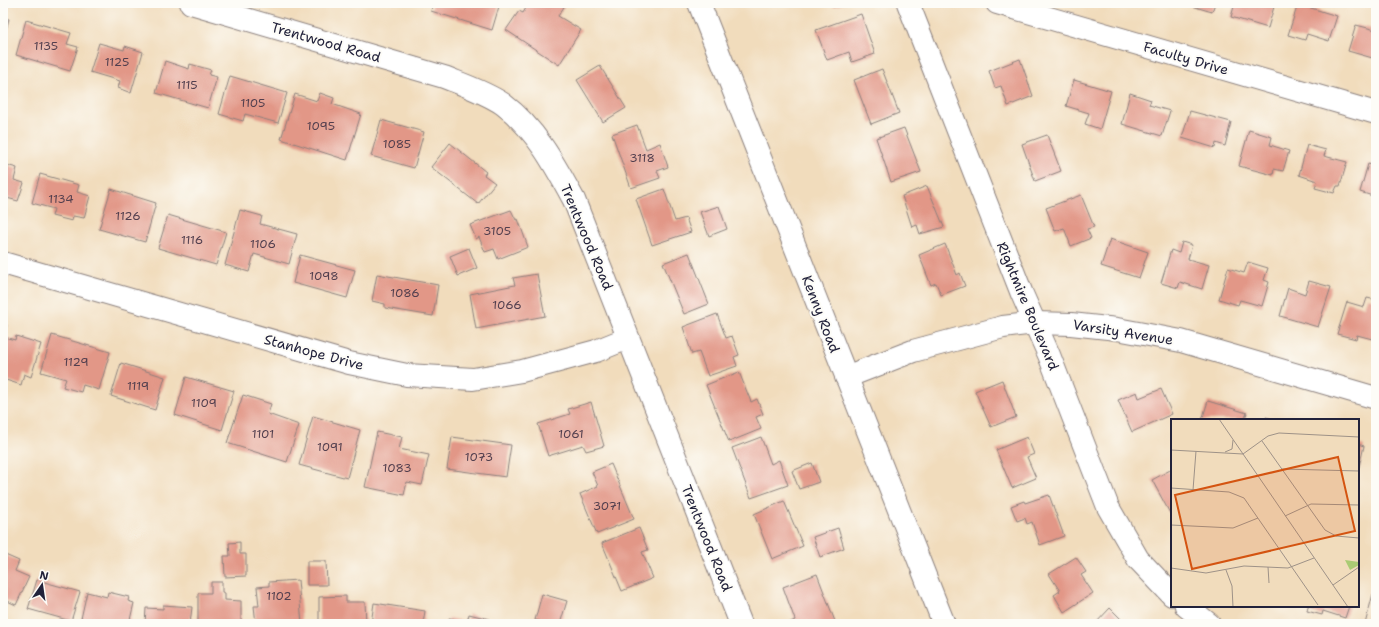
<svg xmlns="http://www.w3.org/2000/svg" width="1379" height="627" font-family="'Shantell Sans',sans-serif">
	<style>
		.building { fill: #e29787 }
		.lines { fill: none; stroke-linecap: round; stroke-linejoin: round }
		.minor-casing { stroke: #8a7f7c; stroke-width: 24 }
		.secondary-casing { stroke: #8a7f7c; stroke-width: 24 }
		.minor { stroke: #fff; stroke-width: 22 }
		.secondary { stroke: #fff; stroke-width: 22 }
		.labels { text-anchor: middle; stroke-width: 4; stroke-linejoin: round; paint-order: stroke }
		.number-label { font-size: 12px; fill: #523f4e }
		.street-label { font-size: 14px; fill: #22223b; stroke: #fdfcf7 }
		.inset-road { fill: none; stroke: #9e9288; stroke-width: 1 }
		.view { fill: #d45411; fill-opacity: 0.15; stroke: #d45411; stroke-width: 2 }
		.inset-edge { fill: none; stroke: #22223b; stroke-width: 2 }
	</style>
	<rect width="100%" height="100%" fill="#fdfcf7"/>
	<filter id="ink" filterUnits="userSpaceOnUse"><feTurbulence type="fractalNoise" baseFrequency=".025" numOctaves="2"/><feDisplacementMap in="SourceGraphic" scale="8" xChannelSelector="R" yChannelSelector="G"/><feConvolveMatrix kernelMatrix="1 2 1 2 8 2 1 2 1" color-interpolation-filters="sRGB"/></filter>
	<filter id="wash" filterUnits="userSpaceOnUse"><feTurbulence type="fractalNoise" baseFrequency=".012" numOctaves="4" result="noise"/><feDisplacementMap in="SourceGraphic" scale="16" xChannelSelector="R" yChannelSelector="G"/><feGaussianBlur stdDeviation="0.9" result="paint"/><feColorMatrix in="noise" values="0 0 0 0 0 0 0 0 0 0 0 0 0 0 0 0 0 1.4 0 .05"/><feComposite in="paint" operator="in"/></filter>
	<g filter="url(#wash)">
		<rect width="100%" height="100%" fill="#f1dcbc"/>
		<g id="blocks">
			<!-- building -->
			<g class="building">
				<path d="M433 3H500L492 30 431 11Z"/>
				<path d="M529 3 547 5 548 3H558L564 7 558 16 581 30 559 65 506 30 519 11 523 13Z"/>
				<path d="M832 3H845L833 7Z"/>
				<path d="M1182 3H1215L1212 12Z"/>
				<path d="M1235 3H1275L1268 28 1231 17Z"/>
				<path d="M1298 4 1337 16 1329 41 1307 34 1305 40 1288 35Z"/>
				<path d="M861 14 875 54 852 62 849 52 827 60 816 30Z"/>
				<path d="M3 18 9 19 3 41Z"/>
				<path d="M26 20 71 33 67 44 78 47 70 71 16 55Z"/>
				<path d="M1356 25 1376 30V59L1348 51Z"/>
				<path d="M99 43 124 50 125 46 143 52 131 93 118 88 120 81 90 72Z"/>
				<path d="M1020 59 1033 96 1008 106 1001 86 995 88 989 71Z"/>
				<path d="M165 61 189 69 190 64 211 70 209 75 217 77 208 108 156 93Z"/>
				<path d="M600 66 626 108 603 122 577 80Z"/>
				<path d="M882 69 899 113 871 124 854 80Z"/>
				<path d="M230 76 287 93 278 123 245 114 243 121 219 114Z"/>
				<path d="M1074 80 1111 91 1100 129 1085 124 1089 113 1066 106Z"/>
				<path d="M320 93 334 98 332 104 361 114 347 160 281 139 295 94 317 101Z"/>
				<path d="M1130 93 1151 100 1149 105 1170 111 1162 136 1122 124Z"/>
				<path d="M1190 111 1231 122 1225 146 1216 143 1215 148 1182 138Z"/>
				<path d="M381 120 424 132 414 168 371 156Z"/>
				<path d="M637 125 646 149 660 143 668 167 657 171 660 178 631 188 612 134Z"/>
				<path d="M904 128 921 172 891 182 876 138Z"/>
				<path d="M1249 130 1272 137 1270 145 1289 151 1283 171 1274 169 1273 175 1239 166Z"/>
				<path d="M1047 135 1061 171 1035 181 1022 144Z"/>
				<path d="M450 143 486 172 484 175 495 183 478 204 431 167Z"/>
				<path d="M1307 145 1326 150 1324 156 1347 162 1340 186H1337L1334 193 1315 188 1317 181 1299 175Z"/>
				<path d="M3 164 17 168 14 180 24 183 18 201 3 197Z"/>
				<path d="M1368 164 1376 166V197L1360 192Z"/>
				<path d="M40 174 79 185 77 192 90 196 84 218 73 216 72 221 52 216 54 209 32 203Z"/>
				<path d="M927 186 944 227 920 234 917 225 912 227 902 196Z"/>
				<path d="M111 189 156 203 145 242 99 229Z"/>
				<path d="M664 189 675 221 686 218 691 232 652 245 636 199Z"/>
				<path d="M1081 195 1094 227 1087 229 1091 238 1071 246 1064 228 1055 231 1046 208Z"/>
				<path d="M719 206 727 229 709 236 700 212Z"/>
				<path d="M240 210 262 216 260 224 297 234 289 264 254 254 249 272 225 265Z"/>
				<path d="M511 210 516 220 518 219 528 247 498 259 494 249 485 252 479 237 476 239 470 225Z"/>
				<path d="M168 215 226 232 216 265 158 248Z"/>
				<path d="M1110 239 1148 252 1139 278 1101 266Z"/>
				<path d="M1182 242 1192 245 1188 259 1209 265 1202 289 1180 282 1178 288 1161 283 1171 250 1179 253Z"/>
				<path d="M945 244 957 275 960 273 965 286 941 295 936 283 931 285 919 255Z"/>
				<path d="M469 248 477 268 458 276 450 256Z"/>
				<path d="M689 253 709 304 684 314 663 263Z"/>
				<path d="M300 255 355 270 347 298 293 283Z"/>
				<path d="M1248 262 1268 268 1264 280 1269 282 1262 306 1240 300 1238 305 1219 299 1228 268 1244 273Z"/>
				<path d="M377 274 438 285 433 316 385 308V304L372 301Z"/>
				<path d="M537 274 545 316 476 329 470 294 515 285 513 278Z"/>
				<path d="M1309 281 1331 287 1318 327 1280 316 1288 288 1305 294Z"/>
				<path d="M1367 298 1376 300V340L1357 335 1356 339 1337 334 1347 302 1364 307Z"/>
				<path d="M717 314 726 338 732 336 739 355 734 357 737 366 708 376 699 352 692 354 683 327Z"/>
				<path d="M3 324 7 325 4 337 15 340 16 336 41 344 31 377 24 374 21 385 3 379Z"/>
				<path d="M52 335 110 352 99 390 83 385 81 392 63 387 66 379 41 372Z"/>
				<path d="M121 363 165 377 155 410 111 396Z"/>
				<path d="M739 372 751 402 757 399 763 414 756 417 761 429 729 442 706 385Z"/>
				<path d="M186 377 234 391 222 430 175 415Z"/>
				<path d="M1002 380 1016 417 991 427 975 391Z"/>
				<path d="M1161 389 1172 414 1132 432 1118 400 1137 392 1139 398Z"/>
				<path d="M243 395 271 404 268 414 299 425 287 462 227 443Z"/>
				<path d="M1208 401 1247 413 1244 420H1202Z"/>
				<path d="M591 402 604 446 586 451 583 445 548 456 538 424 570 414 568 409Z"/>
				<path d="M313 416 360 430 347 478 299 465Z"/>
				<path d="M1266 417 1275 420H1266Z"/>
				<path d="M377 432 402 437 399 449 429 455 422 485 407 482 404 495 365 487Z"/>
				<path d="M452 437 511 445 506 477 447 469Z"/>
				<path d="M761 437 771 464 779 460 788 485 751 498 732 448Z"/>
				<path d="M1027 437 1034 454 1027 457 1036 478 1012 488 996 450Z"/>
				<path d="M1358 444 1364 446 1359 467H1358Z"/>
				<path d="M812 463 819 482 799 489 792 471Z"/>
				<path d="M611 464 634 519 597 534 580 494 598 486 592 472Z"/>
				<path d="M1172 469V517L1152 480Z"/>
				<path d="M1049 495 1064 536 1040 545 1032 522 1027 524 1025 518 1017 521 1011 506 1024 501 1025 503Z"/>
				<path d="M784 501 803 546 772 559 754 514Z"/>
				<path d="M639 528 648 550 642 552 653 578 622 591 602 543Z"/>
				<path d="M838 528 844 548 820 557 813 537Z"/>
				<path d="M240 542V554H246V576L225 577 224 556H230L229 543Z"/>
				<path d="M3 554 19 561 15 571 29 577 16 605 3 599Z"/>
				<path d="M1076 557 1086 572 1081 575 1093 593 1064 612 1054 595 1060 591 1049 574Z"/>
				<path d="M307 561H326L327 585H307Z"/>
				<path d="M817 574 836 624H786L795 620 783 587Z"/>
				<path d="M37 580 80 592 71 621 28 609Z"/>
				<path d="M298 580 302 624H256L254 606H259L257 587 269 586V582Z"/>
				<path d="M211 582H222V592L225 593V600L241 601V624H198V593H211Z"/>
				<path d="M87 592 107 597 108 592 129 597 128 601 134 603 129 624 80 623Z"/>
				<path d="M542 594 567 601 560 624H550L535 620Z"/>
				<path d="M1373 594 1376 595V624H1365Z"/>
				<path d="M346 596V602H365L366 624H319V597Z"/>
				<path d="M374 603 425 611 423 624H371Z"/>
				<path d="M163 605 192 607 190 624H145L146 608 163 609Z"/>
				<path d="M1308 606H1349L1345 618 1323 611 1322 615 1307 611Z"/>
				<path d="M1110 608 1126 624H1095Z"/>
				<path d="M469 614 489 619 488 624H447L449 618 467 622Z"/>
			</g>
		</g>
	</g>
	<g filter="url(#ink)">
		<use href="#blocks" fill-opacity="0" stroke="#8a7f7c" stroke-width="1"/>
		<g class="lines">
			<defs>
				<g id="minor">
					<path d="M191 3 444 77C464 85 485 92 503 104 536 129 555 165 574 200L741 624"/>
					<path d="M908 3 1022 294 1049 355 1108 507 1138 559 1172 595"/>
					<path d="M997 3 1376 113"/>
					<path d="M3 263 349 363 407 375 473 379 522 371 596 351 628 338"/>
					<path d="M846 377 913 351 1003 327 1035 323 1071 324 1117 329 1181 341 1376 398"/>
					<path d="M1186 606 1209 624"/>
				</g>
				<path id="secondary" d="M699 3 944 624"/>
			</defs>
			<!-- minor casing -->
			<use href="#minor" class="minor-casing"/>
			<!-- secondary casing -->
			<use href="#secondary" class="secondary-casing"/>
			<!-- minor -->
			<use href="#minor" class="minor"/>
			<!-- secondary -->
			<use href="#secondary" class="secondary"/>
		</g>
	</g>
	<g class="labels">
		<!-- number labels -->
		<g class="number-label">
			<text x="46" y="50">1135</text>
			<text x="117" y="66">1125</text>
			<text x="187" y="89">1115</text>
			<text x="253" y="107">1105</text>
			<text x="321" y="130">1095</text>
			<text x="397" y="148">1085</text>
			<text x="642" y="162">3118</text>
			<text x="61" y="203">1134</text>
			<text x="128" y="220">1126</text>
			<text x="497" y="235">3105</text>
			<text x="192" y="244">1116</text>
			<text x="263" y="248">1106</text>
			<text x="324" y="280">1098</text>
			<text x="405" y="297">1086</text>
			<text x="507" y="309">1066</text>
			<text x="76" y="366">1129</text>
			<text x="138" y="390">1119</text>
			<text x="204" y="407">1109</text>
			<text x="263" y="438">1101</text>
			<text x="571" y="438">1061</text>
			<text x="330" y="451">1091</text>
			<text x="479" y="461">1073</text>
			<text x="397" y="472">1083</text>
			<text x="607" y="510">3071</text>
			<text x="279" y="600">1102</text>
		</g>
		<!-- street labels -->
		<g class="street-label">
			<text transform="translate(326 42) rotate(16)" y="5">Trentwood Road</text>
			<text transform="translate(1186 58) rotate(16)" y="5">Faculty Drive</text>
			<text transform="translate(587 237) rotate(67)" y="5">Trentwood Road</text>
			<text transform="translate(1028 306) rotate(67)" y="5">Rightmire Boulevard</text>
			<text transform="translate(821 314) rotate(69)" y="5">Kenny Road</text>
			<text transform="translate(1123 332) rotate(9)" y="5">Varsity Avenue</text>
			<text transform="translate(314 352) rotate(15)" y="5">Stanhope Drive</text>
			<text transform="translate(707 538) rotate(68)" y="5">Trentwood Road</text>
		</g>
	</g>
	<!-- overview -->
	<g transform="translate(1171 419)">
		<rect width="188" height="188" fill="#f1dcbc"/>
		<path d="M174 141 188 143V146L179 151Z" fill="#aacb74"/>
		<path class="inset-road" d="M48 0 177 188M91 22 154 111 165 117 188 119M0 31 72 35M54 33 61 30 62 21M72 35 97 17 108 14 188 18M111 50 188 52M0 69 58 73 73 79 147 186M22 71 25 32M114 97 140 85 188 86M0 106 62 109 87 99M97 148 98 164M0 149 35 154 73 147 117 149 143 139M55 151 61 167 62 188M162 166 188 148"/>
		<path class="view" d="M167 38 184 112 21 150 4 76Z"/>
		<rect width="188" height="188" class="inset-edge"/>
	</g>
	<!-- margin -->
	<rect width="1379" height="627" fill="none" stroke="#fdfcf7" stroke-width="16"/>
	<!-- north arrow -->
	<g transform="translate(42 585) rotate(13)" stroke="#fdfcf7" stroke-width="3" paint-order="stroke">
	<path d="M0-3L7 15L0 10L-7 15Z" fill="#22223b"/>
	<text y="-6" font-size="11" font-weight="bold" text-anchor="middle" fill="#22223b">N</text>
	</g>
</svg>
